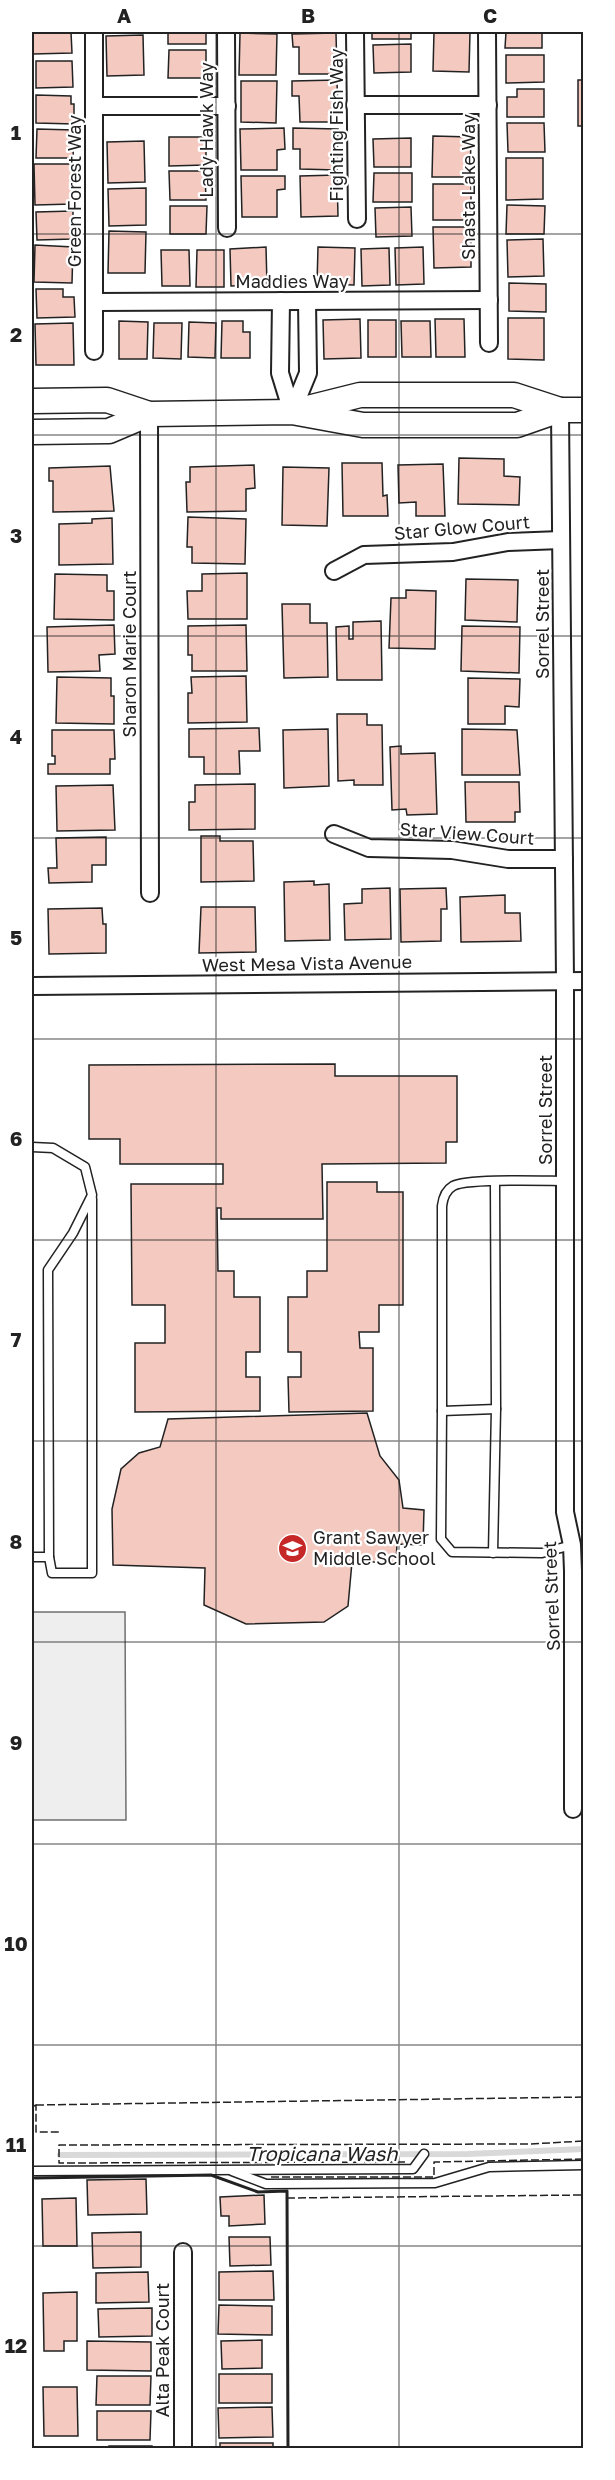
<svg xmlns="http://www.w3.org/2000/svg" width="615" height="2480" font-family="'Golos Text',sans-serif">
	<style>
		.park { fill: #eee; stroke: #6f6f6f; stroke-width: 1.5 }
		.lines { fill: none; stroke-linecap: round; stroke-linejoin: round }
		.stream { stroke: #d9d9d9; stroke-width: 6 }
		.building { fill: #f3c9c0; stroke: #222; stroke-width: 1.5 }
		.lane-casing { stroke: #222; stroke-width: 11 }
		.street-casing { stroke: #222; stroke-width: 20 }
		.secondary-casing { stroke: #222; stroke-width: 27 }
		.lane { stroke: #fff; stroke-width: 8 }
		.street { stroke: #fff; stroke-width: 16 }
		.secondary { stroke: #fff; stroke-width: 24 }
		.fence { stroke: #222; stroke-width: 1.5; stroke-dasharray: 8 3; stroke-linecap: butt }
		.wall { stroke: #222; stroke-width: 3 }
		.grid { fill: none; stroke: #222; stroke-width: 1.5; stroke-opacity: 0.55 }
		.labels { text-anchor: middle; stroke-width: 4.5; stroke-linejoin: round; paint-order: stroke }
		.street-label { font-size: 18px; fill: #222; stroke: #fff }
		.poi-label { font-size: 18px; fill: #222; stroke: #fff; text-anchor: start }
		.water-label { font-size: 20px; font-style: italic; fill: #222; stroke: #fff }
		.neatline { fill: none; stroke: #222; stroke-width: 2 }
		.grid-label { font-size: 20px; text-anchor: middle; font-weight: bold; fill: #222 }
	</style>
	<rect width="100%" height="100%" fill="#fff"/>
	<!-- park -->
	<path class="park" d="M33 1612H125L126 1820H33Z"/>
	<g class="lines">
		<!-- stream -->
		<path class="stream" d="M60 2155 468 2154 584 2149"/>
	</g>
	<!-- building -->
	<g class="building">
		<path d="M33 32H71L72 53 33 54Z"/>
		<rect x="168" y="32" width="38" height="12"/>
		<rect x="372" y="32" width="39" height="7"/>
		<path d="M434 32H470L469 72 433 71Z"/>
		<path d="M506 32H542V48H505Z"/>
		<path d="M240 33 277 34 276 75H239Z"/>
		<path d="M336 33 337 74H299V47H293L292 34Z"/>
		<path d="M143 35 144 75 107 76 106 36Z"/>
		<path d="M411 44V72L374 73 373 45Z"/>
		<path d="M169 50H206V78H168Z"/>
		<path d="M506 55H544V82L506 83Z"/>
		<path d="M36 61H72L73 87 36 88Z"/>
		<path d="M582 76H584V126H578V80H582Z"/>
		<path d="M337 80 338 122H300L299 96H292V81Z"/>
		<path d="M241 81H277L276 123 241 122Z"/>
		<path d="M517 89H544V117H507V97H517Z"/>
		<path d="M36 95 71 96V104H74V124L36 123Z"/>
		<path d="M507 123H544L545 152H508Z"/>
		<path d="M284 128 285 149 277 150V170H241L240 129Z"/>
		<path d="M293 128 338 129 337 170 300 169V149H293Z"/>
		<path d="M37 129 74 130 73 158H36Z"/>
		<path d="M433 136 471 137 470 177H432Z"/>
		<path d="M169 137H206V165L169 166Z"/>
		<path d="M411 138V167H374L373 139Z"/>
		<path d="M144 141 145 182 108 183 107 142Z"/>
		<path d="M506 158H543V199L506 200Z"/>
		<path d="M34 164H72L73 204 35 205Z"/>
		<path d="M169 171H205L206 200H170Z"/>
		<path d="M374 173H412V202H373Z"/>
		<path d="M337 175 338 216 301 217 300 176Z"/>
		<path d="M241 176H285V189L277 190V217H242Z"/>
		<rect x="433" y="184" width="38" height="36"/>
		<path d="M146 188V225L109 226 108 189Z"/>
		<path d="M507 205 545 206 544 234H506Z"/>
		<path d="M170 206H207L206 234H170Z"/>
		<path d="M411 207 412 236 376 237 375 208Z"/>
		<path d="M73 211V239L37 240 36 212Z"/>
		<path d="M433 227H471V267L434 268Z"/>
		<path d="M109 231 146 232 145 273H108Z"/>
		<path d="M543 239 544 276 508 277 507 240Z"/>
		<path d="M35 245 73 247 72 283 34 282Z"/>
		<path d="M266 247 267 285 231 286 230 249Z"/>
		<path d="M318 247 355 248 354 285 317 284Z"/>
		<path d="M423 247 424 284 396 285 395 248Z"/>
		<path d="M389 248 390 285 362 286 361 249Z"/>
		<path d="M161 250H189L190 286H162Z"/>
		<path d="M197 250H224V287H196Z"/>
		<path d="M509 283 546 284V312L509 311Z"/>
		<path d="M36 289H63V297H74L75 317 37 318Z"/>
		<path d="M508 318H544V360L508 359Z"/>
		<path d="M360 319 361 358 324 359 323 320Z"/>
		<path d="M435 319H464L465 357H436Z"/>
		<rect x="368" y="320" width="28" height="37"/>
		<path d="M119 321 148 322 147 359H119Z"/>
		<path d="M222 321H243V332H250V358H221Z"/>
		<path d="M401 321H430L431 357H402Z"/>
		<path d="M189 322 216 323 215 358 188 357Z"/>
		<path d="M73 323 74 365H36L35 324Z"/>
		<path d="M154 323H182L181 359 153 358Z"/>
		<path d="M459 458 504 459V476L520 477 519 505 458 504Z"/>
		<path d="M342 463H382L383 496 387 495 388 516H343Z"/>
		<path d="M443 464 445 516H416V502L399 503 398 465Z"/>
		<path d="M254 465 255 488 246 489V511L187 512 186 482H190V467Z"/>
		<path d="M110 466 114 511 53 512V481H49V468Z"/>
		<path d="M283 467 329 468 327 526 282 525Z"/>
		<path d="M188 517 246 519 245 564 192 563V547H187Z"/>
		<path d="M112 518 113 564 59 565V524L92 523V519Z"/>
		<path d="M247 573V619H188L187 591H202V574Z"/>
		<path d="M55 574 107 575V591H114V620L54 619Z"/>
		<path d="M466 579 518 580 517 622 465 620Z"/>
		<path d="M406 590 436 591 435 649 389 648 391 598H406Z"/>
		<path d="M282 604H310V623H327L328 677 284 678Z"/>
		<path d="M381 621 382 680H337L336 627 349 626V639H353V622Z"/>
		<path d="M114 625 115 654 99 655 100 671 48 672 47 627Z"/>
		<path d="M246 625 247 671H192V655H188V626Z"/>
		<path d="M462 626 520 627 519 673 461 671Z"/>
		<path d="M246 676 247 722 188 723V693H192L191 677Z"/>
		<path d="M57 677 111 678V696H114V724L56 723Z"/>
		<path d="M468 678 520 679 519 707 505 706V724H468Z"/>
		<path d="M337 714H367V725H382L383 785H354V780L338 781Z"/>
		<path d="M259 728 260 751H239L240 774H204V757H189V729Z"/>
		<path d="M328 729 329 786 284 788 283 730Z"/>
		<path d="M462 729 517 730 520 775H462Z"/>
		<path d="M52 730H114L115 759H110V774H48V764H55V756H52Z"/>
		<path d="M401 746V754L435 753 437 814 407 815 406 809 392 810 390 747Z"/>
		<path d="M465 782H519L520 812H515V822H466Z"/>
		<path d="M255 784V829L189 830V802H195V785Z"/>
		<path d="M113 785 115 830 57 831 56 786Z"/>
		<path d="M201 836H220V841H253L254 881 201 882Z"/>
		<path d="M106 837V865H92V882L49 883 48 868H57L56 838Z"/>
		<path d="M314 881V885L329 884 330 940 285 941 284 882Z"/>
		<path d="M390 888 391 939 345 940 344 904 362 903V889Z"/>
		<path d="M446 888 447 909H441V941L401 942 400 889Z"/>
		<path d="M505 895V913H520L521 941 461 942 460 897Z"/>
		<path d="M201 907H255L256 952 199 953Z"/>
		<path d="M102 908 103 924H106V953L49 954 48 909Z"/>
		<path d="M335 1064V1076H457V1142H446V1163L322 1164 323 1219H221V1208H217L218 1271H234V1297H260V1352H246V1377H260V1411L135 1412V1343H165V1305H132L131 1184H223V1164H120V1139H89V1065Z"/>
		<path d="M327 1182H377V1192H403V1305H379V1332H359L360 1348H373V1411L289 1412 288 1377H301V1352H288V1297H307V1271H327Z"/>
		<path d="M367 1413 380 1456 399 1480 403 1508 424 1510 423 1545 397 1544 396 1562H352L348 1606 324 1622 246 1624 204 1605 205 1568 113 1565 112 1509 121 1469 139 1453 160 1447 168 1419Z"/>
		<path d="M146 2179 147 2214 88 2215 87 2180Z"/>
		<path d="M264 2195 265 2224 229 2226V2216H221L220 2197Z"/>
		<path d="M76 2198 77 2246H43L42 2199Z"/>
		<path d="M141 2232V2267L93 2268 92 2233Z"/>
		<path d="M229 2237H270L271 2265 230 2266Z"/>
		<path d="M273 2271 274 2300H219V2272Z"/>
		<path d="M148 2272 149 2302 96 2303V2273Z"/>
		<path d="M77 2292V2341H64V2351H44L43 2293Z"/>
		<path d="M219 2305 272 2306V2335L218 2334Z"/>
		<path d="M152 2308V2336L99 2337 98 2309Z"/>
		<path d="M262 2340V2368L222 2369 221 2341Z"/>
		<path d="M87 2341 151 2342V2371L87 2370Z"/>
		<rect x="219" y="2374" width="53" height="29"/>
		<path d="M97 2376H151L150 2405H96Z"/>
		<path d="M43 2387H77L78 2436H44Z"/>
		<path d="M272 2407 273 2437 219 2438 218 2408Z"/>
		<path d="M97 2411H151L150 2440H97Z"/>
		<rect x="220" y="2443" width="53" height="5"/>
		<rect x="109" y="2446" width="43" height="2"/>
	</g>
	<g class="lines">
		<defs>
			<g id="lane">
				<path d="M32 1147 53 1148 85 1167 92 1195 73 1233 48 1270 49 1557H32"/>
				<path d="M495 1182 496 1409 442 1411V1206C443 1198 446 1190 453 1186 467 1178 546 1181 566 1181"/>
				<path d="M442 1411 441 1539 452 1552 542 1553 572 1545"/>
				<path d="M493 1553 496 1409"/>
				<path d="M49 1557 52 1573H92V1199"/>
				<path d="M32 2171 413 2169 424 2154"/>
				<path d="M232 2171 266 2184 435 2183 489 2167 584 2165"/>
			</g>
			<g id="street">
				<path d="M94 32V351"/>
				<path d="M226 32 227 228"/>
				<path d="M355 32 357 219"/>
				<path d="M487 32 489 343"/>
				<path d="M355 105H488"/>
				<path d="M94 106H227"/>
				<path d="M281 301 280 373 292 412"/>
				<path d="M95 302 489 300"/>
				<path d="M560 410 565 981V1512L572 1545 573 1571V1809"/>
				<path d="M292 412 308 373 307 301"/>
				<path d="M149 414 150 893"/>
				<path d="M334 571 364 555 453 552 508 542 561 540"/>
				<path d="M334 834 369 848 452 850 508 859H564"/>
				<path d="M32 986 584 981"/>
				<path d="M183 2252V2448"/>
			</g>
			<g id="secondary">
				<path d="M32 401 107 400 149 414 292 412 363 425H517L560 410H584"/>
				<path d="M300 410 360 395H514L560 410"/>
				<path d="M32 432 109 431 149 414"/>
			</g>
		</defs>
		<!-- lane casing -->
		<use href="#lane" class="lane-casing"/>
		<!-- street casing -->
		<use href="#street" class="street-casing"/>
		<!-- secondary casing -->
		<use href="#secondary" class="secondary-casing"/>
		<!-- lane -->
		<use href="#lane" class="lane"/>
		<!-- street -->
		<use href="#street" class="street"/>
		<!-- secondary -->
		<use href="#secondary" class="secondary"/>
		<!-- fence -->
		<g class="fence">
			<path d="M36 2105 584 2097"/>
			<path d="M34 2106 36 2105V2132H60"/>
			<path d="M405 2162 59 2163V2145L530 2144 584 2141"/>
			<path d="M271 2177H434V2162L584 2159"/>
			<path d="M287 2198 584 2195"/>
		</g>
		<!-- wall -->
		<path class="wall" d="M35 2178 211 2175 258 2192 287 2191 288 2448"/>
	</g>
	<!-- grid -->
	<path class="grid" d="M216 32V2448M399 32V2448M32 234H584M32 435H584M32 636H584M32 838H584M32 1039H584M32 1240H584M32 1441H584M32 1642H584M32 1844H584M32 2045H584M32 2246H584"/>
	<!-- icons -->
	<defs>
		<symbol id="school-disc" viewBox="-11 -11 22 22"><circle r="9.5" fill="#c62828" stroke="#fff"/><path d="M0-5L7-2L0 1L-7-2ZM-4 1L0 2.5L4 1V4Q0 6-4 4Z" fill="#fff"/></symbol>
	</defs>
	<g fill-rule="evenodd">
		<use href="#school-disc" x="276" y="1532" width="33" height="33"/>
	</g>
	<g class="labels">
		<!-- street labels -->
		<g class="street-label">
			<text transform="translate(337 125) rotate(-90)" y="6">Fighting Fish Way</text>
			<text transform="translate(207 130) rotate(-90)" y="6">Lady Hawk Way</text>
			<text transform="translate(469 187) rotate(-90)" y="6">Shasta Lake Way</text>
			<text transform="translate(75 191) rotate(-90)" y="6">Green Forest Way</text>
			<text x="292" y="288">Maddies Way</text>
			<text transform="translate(462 528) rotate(-5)" y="6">Star Glow Court</text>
			<text transform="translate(543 624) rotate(-90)" y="6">Sorrel Street</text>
			<text transform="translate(130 654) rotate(-90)" y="6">Sharon Marie Court</text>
			<text transform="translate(467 834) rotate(4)" y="6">Star View Court</text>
			<text transform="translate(307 964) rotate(-1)" y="6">West Mesa Vista Avenue</text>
			<text transform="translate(546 1110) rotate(-90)" y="6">Sorrel Street</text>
			<text transform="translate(552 1596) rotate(-92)" y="6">Sorrel Street</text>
			<text transform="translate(163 2350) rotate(-90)" y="6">Alta Peak Court</text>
		</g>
		<!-- poi labels -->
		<g class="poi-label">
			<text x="313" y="1544">Grant Sawyer<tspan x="313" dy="21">Middle School</tspan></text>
		</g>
		<!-- water labels -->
		<g class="water-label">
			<text x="322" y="2161">Tropicana Wash</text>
		</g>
	</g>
	<!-- border -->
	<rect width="615" height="2480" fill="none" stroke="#ffffff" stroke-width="66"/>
	<rect x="33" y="33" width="549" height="2414" class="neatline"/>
	<g class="grid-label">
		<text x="124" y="23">A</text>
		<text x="308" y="23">B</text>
		<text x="490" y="23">C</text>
		<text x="16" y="140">1</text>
		<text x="16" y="342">2</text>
		<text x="16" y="543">3</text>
		<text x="16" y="744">4</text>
		<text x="16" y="945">5</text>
		<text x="16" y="1146">6</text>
		<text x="16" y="1347">7</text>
		<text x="16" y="1549">8</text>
		<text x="16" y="1750">9</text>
		<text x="16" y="1951">10</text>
		<text x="16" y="2152">11</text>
		<text x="16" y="2353">12</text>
	</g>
</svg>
